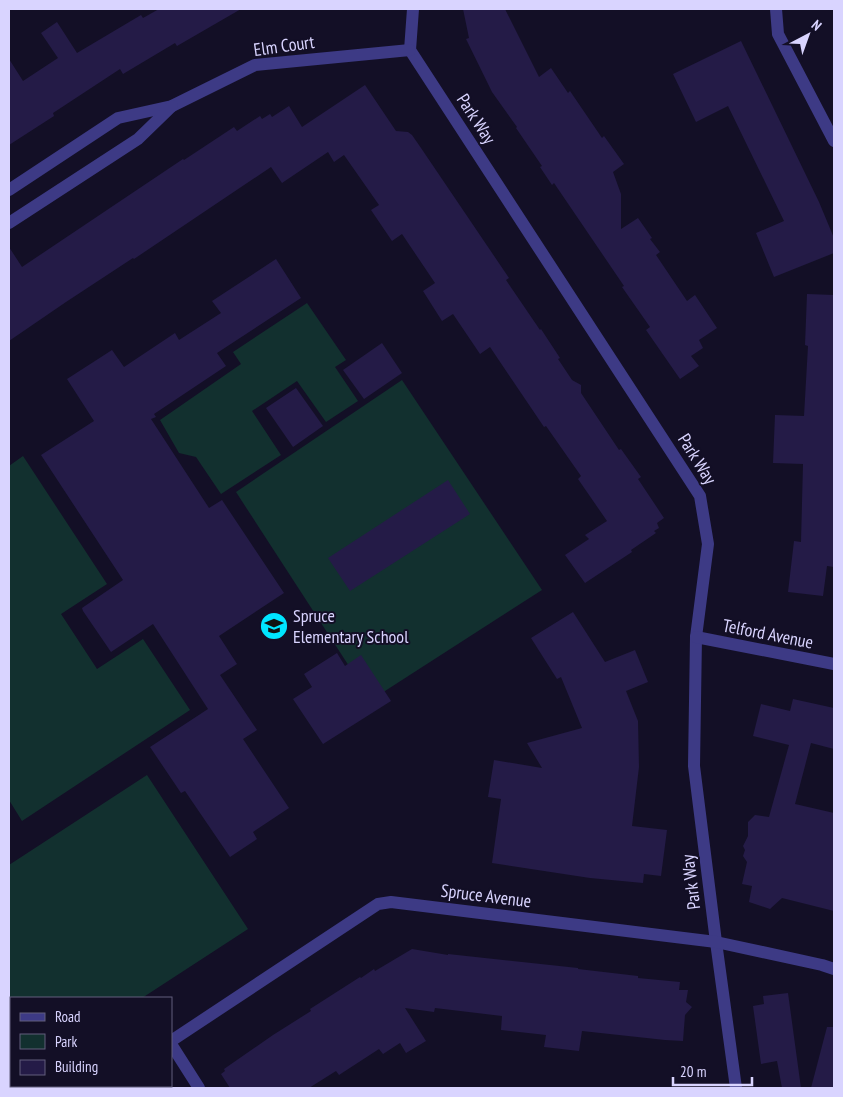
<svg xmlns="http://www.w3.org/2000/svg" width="843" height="1097" font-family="'PT Sans Narrow',sans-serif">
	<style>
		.green { fill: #12302f }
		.building { fill: #241b47 }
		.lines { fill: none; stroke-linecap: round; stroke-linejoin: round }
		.street { stroke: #3d3a85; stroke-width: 12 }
		.labels { text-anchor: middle; stroke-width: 4; stroke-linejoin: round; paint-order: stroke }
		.street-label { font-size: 18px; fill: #d9d4ff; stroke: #130f26 }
		.poi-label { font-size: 18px; fill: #d9d4ff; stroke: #130f26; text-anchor: start }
	</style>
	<rect width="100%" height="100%" fill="#130f26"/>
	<!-- green -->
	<g class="green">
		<path d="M307 303 346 360 335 367 358 401 326 422 297 381 252 411 281 455 221 494 196 457 179 453 160 420 241 364 233 352Z"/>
		<path d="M402 380 542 590 371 700 236 492Z"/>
		<path d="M23 456 107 584 61 614 97 669 143 639 190 710 22 821 9 800V466Z"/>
		<path d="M147 775 248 929 142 998H11V1061L9 1057V865Z"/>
	</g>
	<!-- building -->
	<g class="building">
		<path d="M159 9H241L177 46 175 43 123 74 120 69 53 113 54 116 9 145V59L23 81 58 58 41 33 57 22 77 53 141 15 143 18Z"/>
		<path d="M463 9H505L539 77 551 68 568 93 570 91 602 138 604 136 624 164 613 172 621 194V229L638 218 652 238 650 239 660 252 656 255 687 301 695 295 717 328 699 340 703 348 691 356 699 366 680 379 646 330 650 327 622 287 624 286 554 183 552 185 540 167 542 166 516 128 517 127 492 92 466 39 469 38Z"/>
		<path d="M741 41 819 202 834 238V253L774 277 756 233 784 221 728 106 696 122 673 74Z"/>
		<path d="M365 85 396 131 408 132 412 135 421 148 509 278 506 280 540 330 541 329 560 358 558 359 572 380 581 385V393L619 450 621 449 641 477 638 479 664 518 657 523 659 528 654 531 656 533 631 550 632 552 585 583 565 555 589 539 585 535 607 521 578 479 581 476 546 426 544 427 490 347 480 354 453 314 442 321 423 291 435 283 402 234 392 241 371 210 379 205 344 155 334 162 328 152 282 183 271 167 134 259 133 258 66 302 9 341V247L22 267 183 159 184 160 234 127 237 131 260 116 262 119 270 114 272 117 289 106 302 127Z"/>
		<path d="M276 259 301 298 217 353 226 366 154 414 156 417 151 419 209 508 222 500 284 593 219 636 237 664 220 675 257 730 243 739 289 808 253 832 257 839 230 857 185 791 181 793 150 747 208 709 153 624 111 652 83 611 82 608 123 580 41 455 94 421 67 379 112 350 124 367 175 333 179 340 221 313 212 301Z"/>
		<path d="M807 294 834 295V567L827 566 823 596 788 592 794 541 801 542 803 464 773 463 775 415 804 416 808 346 805 345Z"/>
		<path d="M382 343 402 373 364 399 343 370Z"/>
		<path d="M296 388 323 426 293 447 266 408Z"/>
		<path d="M448 480 470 514 350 591 328 558Z"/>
		<path d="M573 612 605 662 635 650 648 682 626 691 638 721 639 767 632 826 667 830 661 876 644 874 643 883 590 878 492 863 501 799 488 797 494 760 542 768 527 743 582 728 561 677 557 679 531 638Z"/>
		<path d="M337 653 345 666 361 655 391 701 323 744 293 699 312 687 304 674Z"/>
		<path d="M793 699 834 708V749L811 743 795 804 834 813V911L782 898 770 909 749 902 752 886 742 884 747 862 743 856 745 850 743 846 748 836V822L755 815 769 817 789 745 753 736 761 704 790 711Z"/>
		<path d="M412 949 448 955V954L578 968V969L638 976V978L680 982 679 990H688L686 1002 692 1007 685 1015 683 1041 665 1040 582 1031 579 1051 544 1047 546 1035 501 1030 502 1016 435 1008 434 1012 405 1008 426 1041 406 1053 400 1043 383 1054 379 1049 339 1075 336 1071 309 1088H230L221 1074 225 1071 224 1069 273 1035 311 1011 310 1009 360 977 361 978 374 969 375 971Z"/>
		<path d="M788 993 801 1088H782L777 1061 761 1064 753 1006 764 1004 763 996Z"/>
		<path d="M827 1027H834V1088H811Z"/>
	</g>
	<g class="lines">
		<!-- street -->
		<g class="street">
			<path d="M413 9 410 50 700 496 708 544 696 637 694 766 716 942 736 1088"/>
			<path d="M776 9 778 34 834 141"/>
			<path d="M9 190 118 118 172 106 255 65 410 50"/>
			<path d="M9 223 138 139 172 106"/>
			<path d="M696 637 834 664"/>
			<path d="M171 1041 378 904 391 902 716 942 822 965 834 969"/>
			<path d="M171 1044 199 1088"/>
			<path d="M100 1088 103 1086"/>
		</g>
	</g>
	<!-- icons -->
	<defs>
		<symbol id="school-disc" viewBox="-11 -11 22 22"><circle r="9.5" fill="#00e5ff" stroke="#130f26"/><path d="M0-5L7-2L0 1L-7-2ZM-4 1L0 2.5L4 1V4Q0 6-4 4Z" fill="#111"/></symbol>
	</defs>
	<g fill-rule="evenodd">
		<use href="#school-disc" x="258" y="610" width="32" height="32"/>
	</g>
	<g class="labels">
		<!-- street labels -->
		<g class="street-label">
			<text transform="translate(284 46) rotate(-8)" y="6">Elm Court</text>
			<text transform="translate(476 119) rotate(57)" y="6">Park Way</text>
			<text transform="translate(697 459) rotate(58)" y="6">Park Way</text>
			<text transform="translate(768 634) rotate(11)" y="6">Telford Avenue</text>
			<text transform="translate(691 882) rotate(-97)" y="6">Park Way</text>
			<text transform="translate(486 896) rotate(7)" y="6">Spruce Avenue</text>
		</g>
		<!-- poi labels -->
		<g class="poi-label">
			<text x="293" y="622">Spruce<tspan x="293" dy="21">Elementary School</tspan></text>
		</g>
	</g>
	<!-- border -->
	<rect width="843" height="1097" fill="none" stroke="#d9d4ff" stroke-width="20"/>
	<!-- legend -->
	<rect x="10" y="997" width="162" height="90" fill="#130f26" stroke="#625e7d"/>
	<rect x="20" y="1013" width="25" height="8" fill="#3d3a85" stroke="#625e7d"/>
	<text x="55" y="1022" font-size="15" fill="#d9d4ff">Road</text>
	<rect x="20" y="1034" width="25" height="15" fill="#12302f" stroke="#625e7d"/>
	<text x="55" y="1047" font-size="15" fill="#d9d4ff">Park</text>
	<rect x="20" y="1060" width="25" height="15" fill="#241b47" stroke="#625e7d"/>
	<text x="55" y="1072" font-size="15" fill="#d9d4ff">Building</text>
	<!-- north arrow -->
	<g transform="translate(808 35) rotate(41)" stroke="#130f26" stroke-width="4" paint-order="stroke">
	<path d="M0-4L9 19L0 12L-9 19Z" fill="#d9d4ff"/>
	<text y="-8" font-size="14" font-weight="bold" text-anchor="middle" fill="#d9d4ff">N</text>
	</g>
	<!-- scale -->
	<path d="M673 1077v8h79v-8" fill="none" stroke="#d9d4ff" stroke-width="2.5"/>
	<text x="680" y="1077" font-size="15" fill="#d9d4ff" stroke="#130f26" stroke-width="4" paint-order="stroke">20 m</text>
</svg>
